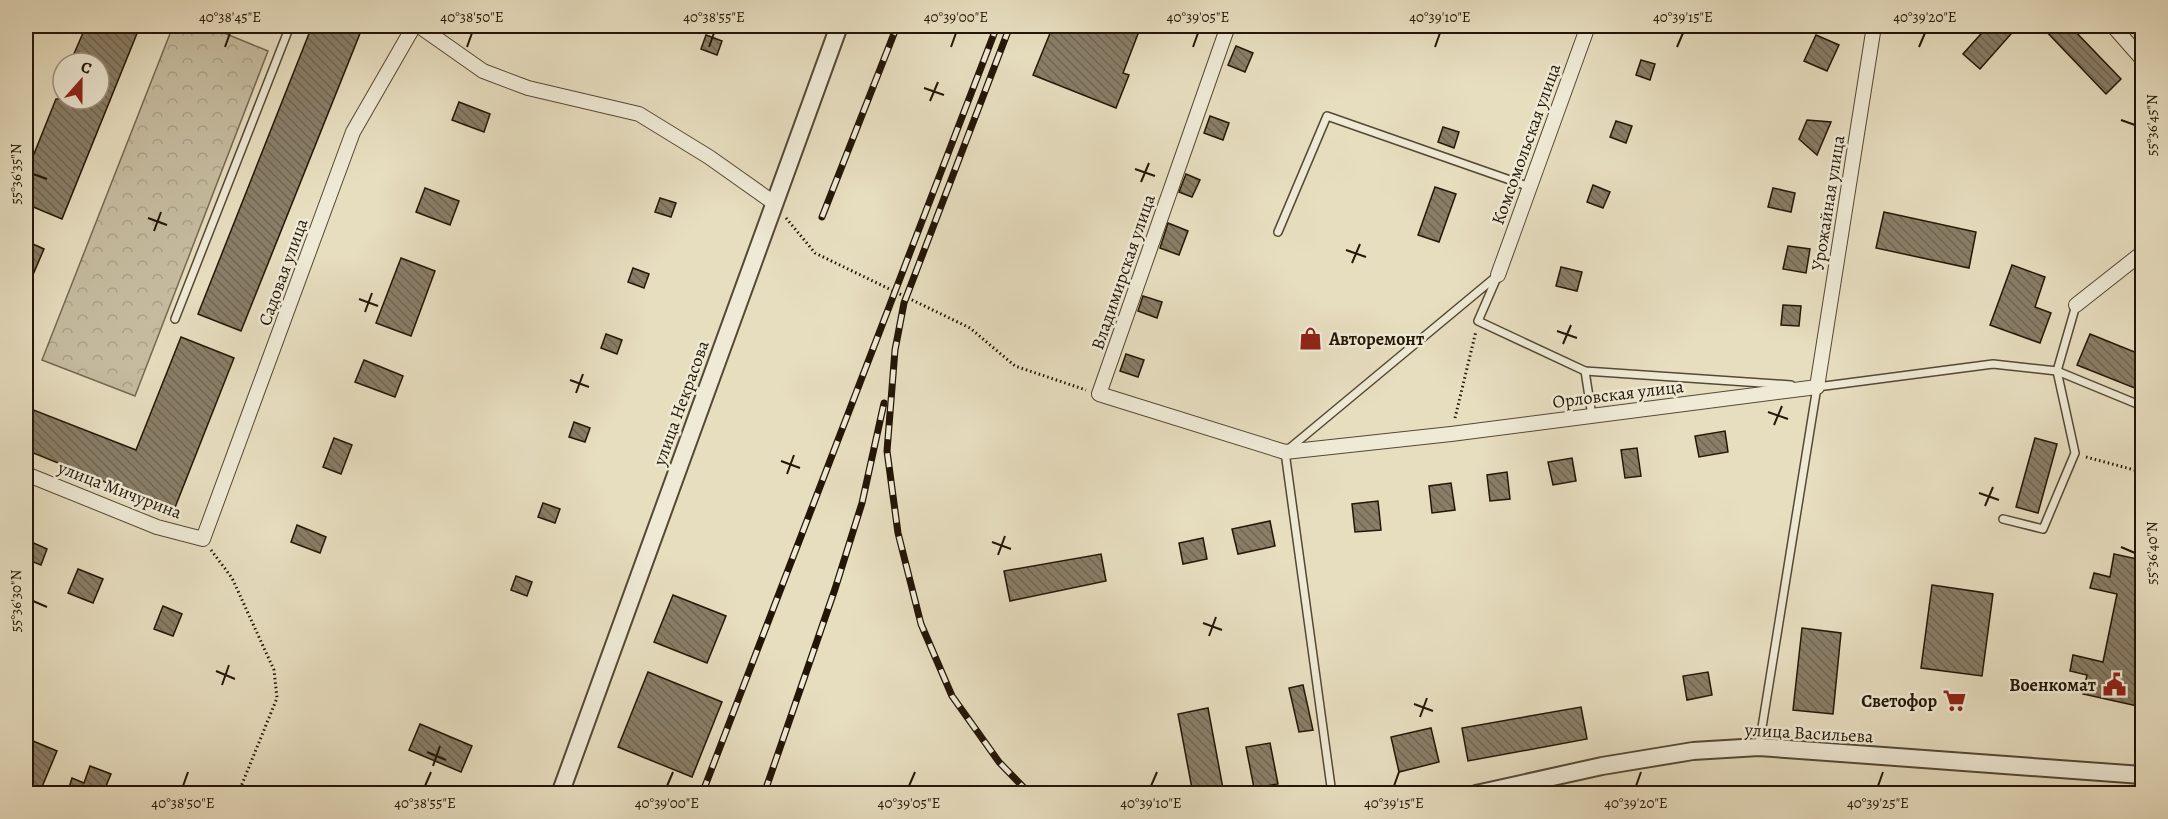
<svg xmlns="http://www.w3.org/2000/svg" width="2168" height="819" font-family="Alegreya,serif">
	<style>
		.park { fill: url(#park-crowns); stroke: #756953; stroke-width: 1.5 }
		.building { fill: url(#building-back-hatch); stroke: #241606; stroke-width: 1.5 }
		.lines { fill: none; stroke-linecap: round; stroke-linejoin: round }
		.service-casing { stroke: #554834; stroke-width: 10 }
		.minor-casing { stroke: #554834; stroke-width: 16 }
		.tertiary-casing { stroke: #554834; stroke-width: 20 }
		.path { stroke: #241606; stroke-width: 3; stroke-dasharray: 1.5 3; stroke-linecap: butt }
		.service { stroke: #efead6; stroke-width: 7 }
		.minor { stroke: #efead6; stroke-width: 14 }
		.tertiary { stroke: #efead6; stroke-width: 16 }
		.rail-casing { stroke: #241606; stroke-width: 7 }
		.rail { stroke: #efead6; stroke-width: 4.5; stroke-dasharray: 14; stroke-linecap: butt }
		.ticks { fill: none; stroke: #241606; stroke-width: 2 }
		.labels { text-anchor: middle; stroke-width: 5; stroke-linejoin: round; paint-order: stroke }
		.street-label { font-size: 18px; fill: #241606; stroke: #efead6 }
		.poi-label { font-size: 18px; font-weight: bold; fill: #241606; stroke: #efead6; text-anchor: end }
		.neatline { fill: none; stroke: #241606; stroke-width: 2 }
		.ticks-label { font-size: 15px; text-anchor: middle; fill: #241606 }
	</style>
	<defs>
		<pattern id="park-crowns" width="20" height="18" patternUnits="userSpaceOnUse" patternTransform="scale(1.5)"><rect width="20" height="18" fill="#c6bca0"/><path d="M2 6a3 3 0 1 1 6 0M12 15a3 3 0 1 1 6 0" fill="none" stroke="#aaa188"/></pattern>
		<pattern id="building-back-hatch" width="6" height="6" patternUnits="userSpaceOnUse" patternTransform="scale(1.5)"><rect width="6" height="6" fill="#897e67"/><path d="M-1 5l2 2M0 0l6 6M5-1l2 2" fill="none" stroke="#706653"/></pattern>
	</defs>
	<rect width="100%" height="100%" fill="#e7dec0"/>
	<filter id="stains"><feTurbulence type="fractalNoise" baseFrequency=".00333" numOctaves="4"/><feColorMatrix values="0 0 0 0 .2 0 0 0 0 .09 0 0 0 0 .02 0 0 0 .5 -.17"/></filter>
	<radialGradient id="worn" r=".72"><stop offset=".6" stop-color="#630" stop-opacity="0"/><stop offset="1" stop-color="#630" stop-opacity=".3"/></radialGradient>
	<!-- park -->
	<path class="park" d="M173 26H207L268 51 135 396 42 360Z"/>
	<!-- building -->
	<g class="building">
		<path d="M86 26H140L62 219 26 204V174L56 99H99V63H70Z"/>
		<path d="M312 26H363L241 331 198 314Z"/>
		<path d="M1053 26H1141L1123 73 1129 75 1116 108 1033 75Z"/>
		<path d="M1988 26H2018L1980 69 1963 54Z"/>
		<path d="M2041 26H2070L2121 79 2106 94Z"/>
		<path d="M706 35 722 41 717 55 701 49Z"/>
		<path d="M1816 35 1839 45 1827 71 1804 61Z"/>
		<path d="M1236 46 1253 53 1245 72 1228 65Z"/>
		<path d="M1641 60 1655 64 1650 80 1636 75Z"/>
		<path d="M459 102 490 114 484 132 452 120Z"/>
		<path d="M1210 116 1229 123 1223 140 1204 133Z"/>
		<path d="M1807 120 1831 122 1817 155 1799 139Z"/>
		<path d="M1616 121 1632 126 1626 143 1610 137Z"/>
		<path d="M1443 127 1459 132 1454 148 1438 142Z"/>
		<path d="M1186 174 1200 180 1192 197 1179 192Z"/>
		<path d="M1593 185 1610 192 1603 208 1587 202Z"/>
		<path d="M1435 187 1456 194 1439 242 1418 235Z"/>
		<path d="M425 188 459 201 450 225 416 212Z"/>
		<path d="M1773 188 1795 193 1791 212 1768 207Z"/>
		<path d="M660 198 676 203 671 217 655 212Z"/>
		<path d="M1884 212 1976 232 1969 268 1876 248Z"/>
		<path d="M1168 223 1188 231 1179 255 1160 248Z"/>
		<path d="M26 241 44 249 26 291Z"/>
		<path d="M1788 246 1810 249 1806 273 1783 269Z"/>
		<path d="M401 258 435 271 411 336 376 323Z"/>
		<path d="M2012 265 2045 277 2035 307 2051 313 2040 343 1990 325Z"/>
		<path d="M1561 267 1582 272 1577 291 1556 286Z"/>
		<path d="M633 268 649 274 644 288 628 282Z"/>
		<path d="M1143 296 1162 302 1157 318 1138 311Z"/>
		<path d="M1783 305 1801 306 1799 326 1781 325Z"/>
		<path d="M606 334 622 340 617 354 601 348Z"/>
		<path d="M2090 334 2142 355V391L2077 365Z"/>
		<path d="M181 337 234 358 174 510 26 450V407L136 450Z"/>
		<path d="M1126 354 1144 360 1138 377 1120 371Z"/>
		<path d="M364 360 403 376 395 397 355 382Z"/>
		<path d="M574 422 590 428 585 442 569 437Z"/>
		<path d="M1725 431 1728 452 1699 457 1695 436Z"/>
		<path d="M334 438 352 445 341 474 323 467Z"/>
		<path d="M2035 438 2057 444 2038 513 2016 507Z"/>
		<path d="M1637 448 1641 476 1625 478 1621 450Z"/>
		<path d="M1572 458 1576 481 1553 485 1548 462Z"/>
		<path d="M1507 472 1510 499 1490 501 1487 475Z"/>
		<path d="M1451 483 1455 510 1432 513 1429 486Z"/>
		<path d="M1378 501 1381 530 1355 532 1352 504Z"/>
		<path d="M543 503 560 509 555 523 538 517Z"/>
		<path d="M1270 521 1275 546 1238 554 1232 529Z"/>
		<path d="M297 525 326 537 320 553 291 542Z"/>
		<path d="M1203 538 1207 559 1183 564 1179 543Z"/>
		<path d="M29 541 47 549 41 565 26 559V549Z"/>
		<path d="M1101 554 1106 581 1010 601 1004 571Z"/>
		<path d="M2114 554 2142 560V707L2083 694 2087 675 2070 671 2073 655 2103 662 2117 594 2090 588 2094 573 2110 577Z"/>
		<path d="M78 569 103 579 93 603 68 593Z"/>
		<path d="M516 576 532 582 527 596 511 590Z"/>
		<path d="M1932 585 1993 594 1982 676 1921 668Z"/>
		<path d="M673 595 726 616 707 663 654 642Z"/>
		<path d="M163 606 182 614 173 636 154 629Z"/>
		<path d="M1802 628 1841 633 1833 714 1793 710Z"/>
		<path d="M648 672 722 702 692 777 618 747Z"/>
		<path d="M1708 672 1712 695 1687 700 1683 676Z"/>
		<path d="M1303 685 1313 730 1299 732 1289 688Z"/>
		<path d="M1581 707 1587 739 1468 761 1462 728Z"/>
		<path d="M1208 708 1224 794H1193L1178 714Z"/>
		<path d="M420 724 472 746 461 772 409 750Z"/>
		<path d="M1431 728 1439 762 1399 772 1391 737Z"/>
		<path d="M33 741 57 751 39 794H26V759Z"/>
		<path d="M1270 743 1278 784 1254 788 1246 747Z"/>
		<path d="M90 766 111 774 104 791 108 794H67L72 778 84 783Z"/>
	</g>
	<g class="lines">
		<defs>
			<g id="service">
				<path d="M1278 232 1327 116 1530 187"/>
				<path d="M175 319 288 31 274 26"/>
				<path d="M1585 371 1592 416"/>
				<path d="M1817 387 1993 364 2057 371 2142 406"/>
				<path d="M2003 519 2043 529 2075 453 2057 371 2076 305"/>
				<path d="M1759 746 1817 387"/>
				<path d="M1332 794 1285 452 1498 275 1478 321 1585 371 1791 385"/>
			</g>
			<g id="minor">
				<path d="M419 26 483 71 528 88 639 114 709 157 774 203"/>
				<path d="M1228 26 1099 394 1285 452 1451 434 1817 387 1874 26"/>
				<path d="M2113 26 2142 59"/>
				<path d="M1498 275 1588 26"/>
				<path d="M2076 305 2142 253"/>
				<path d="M26 474 157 527 203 539 353 132 414 26"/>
			</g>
			<g id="tertiary">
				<path d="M560 794 839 26"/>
				<path d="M1476 794 1602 766 1693 751 1759 747 2142 775"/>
			</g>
		</defs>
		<!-- service casing -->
		<use href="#service" class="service-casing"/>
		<!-- minor casing -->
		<use href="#minor" class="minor-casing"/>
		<!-- tertiary casing -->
		<use href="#tertiary" class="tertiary-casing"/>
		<!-- path -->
		<g class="path">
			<path d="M786 218 815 253 970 328 1015 366 1086 390"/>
			<path d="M1455 418 1476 331"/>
			<path d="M2086 457 2142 472"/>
			<path d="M211 550 232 578 274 670 277 698 238 794"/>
		</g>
		<!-- service -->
		<use href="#service" class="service"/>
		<!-- minor -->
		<use href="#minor" class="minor"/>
		<!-- tertiary -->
		<use href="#tertiary" class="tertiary"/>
		<defs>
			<g id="rail">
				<path d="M1010 26 904 303 895 350 887 451 898 533 921 624 952 696 999 762 1030 794"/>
				<path d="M822 217 897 26"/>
				<path d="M702 794 997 26"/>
				<path d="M764 794 835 589 862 503 884 403"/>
			</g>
		</defs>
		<!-- rail casing -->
		<use href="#rail" class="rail-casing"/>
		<!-- rail -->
		<use href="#rail" class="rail"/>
	</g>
	<!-- ticks -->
	<path class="ticks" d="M225 47 230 33M467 47 472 33M709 47 714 33M951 47 956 33M1193 47 1198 33M1435 47 1440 33M1677 47 1683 33M1919 47 1925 33M924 88 944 95M930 101 938 82M2121 120 2135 125M1135 169 1155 176M33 174 47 179M1141 182 1149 163M148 218 167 225M154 231 161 212M1346 250 1366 257M1352 263 1360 244M359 299 378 306M365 312 372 293M1557 331 1577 338M1563 344 1571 325M570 380 589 387M576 393 583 374M1768 412 1788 419M1774 425 1782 406M781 461 800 468M787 474 794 455M1979 493 1999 500M1985 506 1993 487M992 542 1011 549M2121 547 2135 553M998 555 1005 536M33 601 47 607M1203 623 1222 630M1209 636 1216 617M216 671 235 679M222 685 229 665M1414 704 1433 711M1420 717 1427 698M427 752 446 760M433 766 440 746M183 786 188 772M425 786 431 772M667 786 673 772M909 786 915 772M1151 786 1157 772M1394 786 1399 772M1636 786 1641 772M1878 786 1883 772"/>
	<!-- icons -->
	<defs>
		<symbol id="shop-bare" viewBox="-9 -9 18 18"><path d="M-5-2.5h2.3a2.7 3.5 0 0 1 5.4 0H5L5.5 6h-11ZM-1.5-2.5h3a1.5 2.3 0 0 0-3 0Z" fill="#8f2418" stroke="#efead6" stroke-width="2.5" paint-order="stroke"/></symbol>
		<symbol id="civic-bare" viewBox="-9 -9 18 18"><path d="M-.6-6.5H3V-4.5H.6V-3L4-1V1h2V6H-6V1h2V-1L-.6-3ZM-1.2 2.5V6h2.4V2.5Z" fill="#8f2418" stroke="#efead6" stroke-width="2.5" paint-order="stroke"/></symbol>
		<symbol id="supermarket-bare" viewBox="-9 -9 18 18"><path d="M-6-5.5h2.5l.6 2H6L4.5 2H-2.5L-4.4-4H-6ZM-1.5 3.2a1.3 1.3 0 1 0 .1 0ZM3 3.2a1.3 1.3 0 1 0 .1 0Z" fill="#8f2418" stroke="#efead6" stroke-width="2.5" paint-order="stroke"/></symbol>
	</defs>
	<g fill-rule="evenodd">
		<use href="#shop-bare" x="1294" y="322" width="33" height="33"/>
		<use href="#civic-bare" x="2098" y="668" width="33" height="33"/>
		<use href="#supermarket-bare" x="1938" y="684" width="33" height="33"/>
	</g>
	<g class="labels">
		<!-- street labels -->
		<g class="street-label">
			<text transform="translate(1526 144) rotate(-70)" y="6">Комсомольская улица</text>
			<text transform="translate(1828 203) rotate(-81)" y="6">Урожайная улица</text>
			<text transform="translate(283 272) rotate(-70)" y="6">Садовая улица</text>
			<text transform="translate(1123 272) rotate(-71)" y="6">Владимирская улица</text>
			<text transform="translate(1618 394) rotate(-7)" y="6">Орловская улица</text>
			<text transform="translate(681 403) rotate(-70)" y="6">улица Некрасова</text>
			<text transform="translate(120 490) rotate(21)" y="6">улица Мичурина</text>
			<text transform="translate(1809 733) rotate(3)" y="6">улица Васильева</text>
		</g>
		<!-- poi labels -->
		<g class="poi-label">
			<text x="1329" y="345" text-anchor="start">Авторемонт</text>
			<text x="2096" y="691">Военкомат</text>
			<text x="1937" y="707">Светофор</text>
		</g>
	</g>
	<!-- margin -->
	<rect width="2168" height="819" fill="none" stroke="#e7dec0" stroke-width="66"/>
	<!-- north arrow -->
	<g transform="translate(81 81) rotate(21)"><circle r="28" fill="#efead6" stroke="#9e9583" stroke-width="1.5"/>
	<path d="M0-4.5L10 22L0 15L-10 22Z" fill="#8f2418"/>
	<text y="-9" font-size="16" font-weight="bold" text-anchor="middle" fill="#241606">С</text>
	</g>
	<rect x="33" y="33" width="2102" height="753" class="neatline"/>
	<g class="ticks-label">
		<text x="230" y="22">40°38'45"E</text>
		<text x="472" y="22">40°38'50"E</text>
		<text x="714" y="22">40°38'55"E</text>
		<text x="956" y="22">40°39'00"E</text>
		<text x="1198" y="22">40°39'05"E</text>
		<text x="1440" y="22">40°39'10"E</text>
		<text x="1683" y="22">40°39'15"E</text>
		<text x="1925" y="22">40°39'20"E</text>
		<text transform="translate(2152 125) rotate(-90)" y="5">55°36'45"N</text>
		<text transform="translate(16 174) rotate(-90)" y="5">55°36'35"N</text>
		<text transform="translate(2152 553) rotate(-90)" y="5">55°36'40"N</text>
		<text transform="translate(16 601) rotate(-90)" y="5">55°36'30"N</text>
		<text x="183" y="808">40°38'50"E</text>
		<text x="425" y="808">40°38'55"E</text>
		<text x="667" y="808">40°39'00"E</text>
		<text x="909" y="808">40°39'05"E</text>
		<text x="1151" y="808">40°39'10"E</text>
		<text x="1394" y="808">40°39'15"E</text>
		<text x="1636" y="808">40°39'20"E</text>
		<text x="1878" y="808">40°39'25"E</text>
	</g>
	<rect width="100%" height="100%" filter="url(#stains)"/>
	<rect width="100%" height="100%" fill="url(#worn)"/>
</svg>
